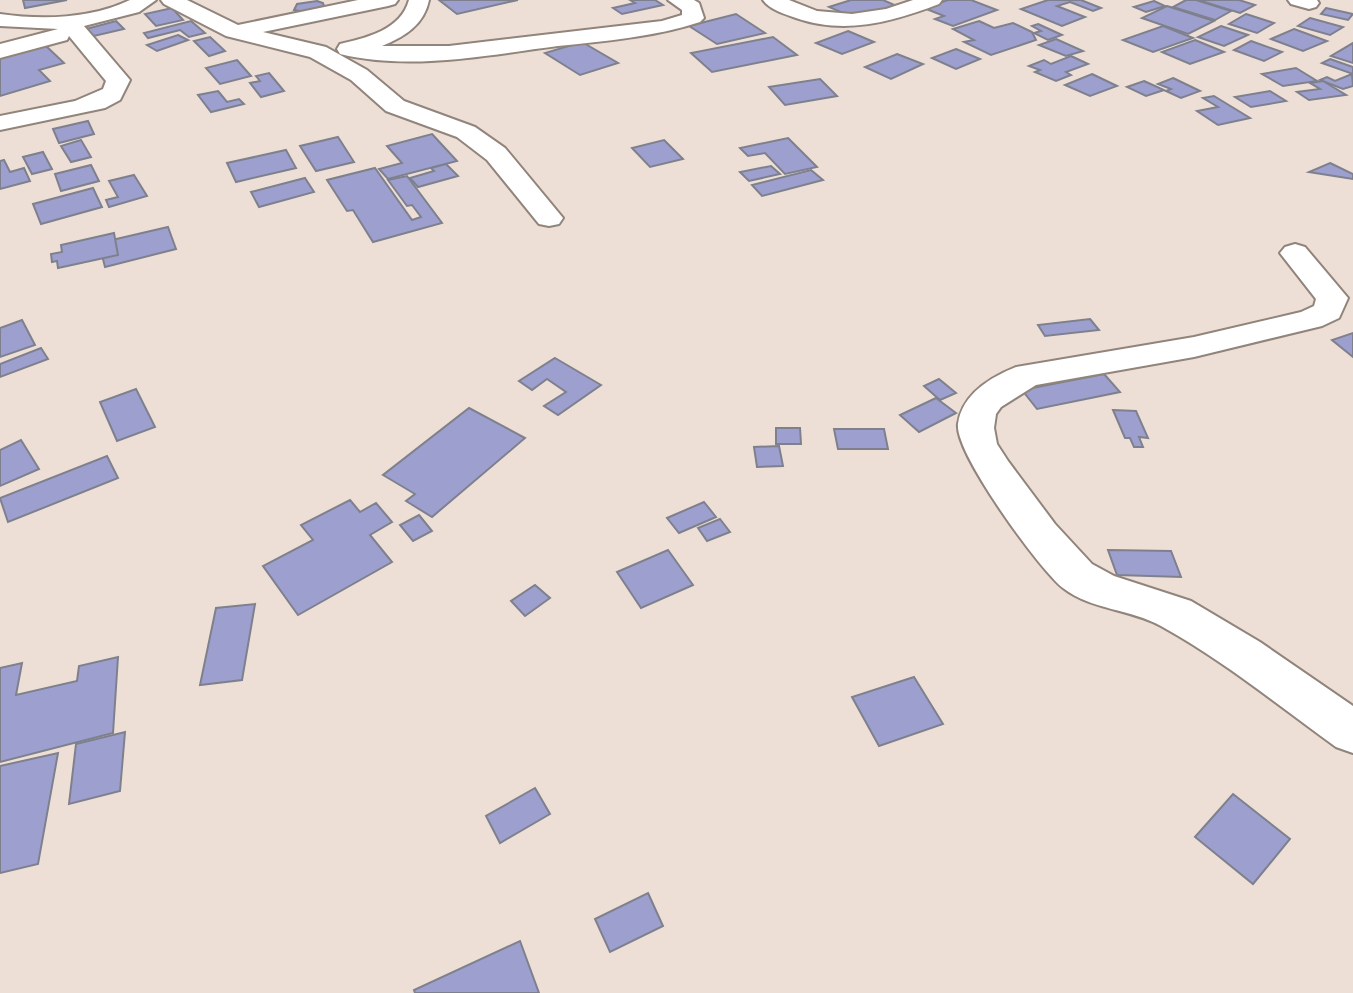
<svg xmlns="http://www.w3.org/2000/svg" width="1353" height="993" font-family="'PT Sans',sans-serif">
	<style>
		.building { fill: #9da0cf; stroke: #7f808d; stroke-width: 2 }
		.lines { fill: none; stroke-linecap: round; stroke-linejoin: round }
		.minor-casing { stroke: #90847b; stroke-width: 4 }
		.minor { fill: #fff; fill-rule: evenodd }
	</style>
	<rect width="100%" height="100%" fill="#eddfd6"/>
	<!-- building -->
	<g class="building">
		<path d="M23 0H67L25 8Z"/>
		<path d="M439 0H518L457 14Z"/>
		<path d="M630 0H655L663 5 622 14 613 8 635 3Z"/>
		<path d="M851 0H883L897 6 857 19 829 7Z"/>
		<path d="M948 0H971L997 10 953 26 935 19 944 16 924 8Z"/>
		<path d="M1048 0H1081L1101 8 1093 11 1070 2 1057 6 1085 17 1062 26 1021 9Z"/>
		<path d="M1186 0H1196L1231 11 1215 20 1173 7Z"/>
		<path d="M1198 0H1239L1255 5 1240 13Z"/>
		<path d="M317 1 323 3 324 6 305 12 294 10 297 4Z"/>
		<path d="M1154 1 1165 6 1146 12 1134 7Z"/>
		<path d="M1167 6 1214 21 1188 34 1142 18Z"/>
		<path d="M172 8 183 20 156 26 145 14Z"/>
		<path d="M1326 8 1353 14 1348 20 1321 14Z"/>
		<path d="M736 14 765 33 717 44 689 26Z"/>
		<path d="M1246 14 1274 23 1257 33 1229 24Z"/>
		<path d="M1310 18 1343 27 1330 35 1298 26Z"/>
		<path d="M116 21 124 29 94 36 86 29Z"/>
		<path d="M191 21 205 33 189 37 180 30 148 38 144 33Z"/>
		<path d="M979 21 994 28 1013 23 1032 32 1036 40 991 55 964 42 974 40 953 29Z"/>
		<path d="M1038 24 1062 35 1048 40 1034 33 1041 31 1032 26Z"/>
		<path d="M1163 26 1193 38 1153 52 1123 40Z"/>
		<path d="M1221 26 1248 35 1224 46 1198 37Z"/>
		<path d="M1294 29 1327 41 1303 51 1271 39Z"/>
		<path d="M848 31 874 42 842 54 816 43Z"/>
		<path d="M178 35 188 40 157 51 147 45Z"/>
		<path d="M210 37 225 51 209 56 194 41Z"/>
		<path d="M773 37 797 55 712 72 691 53Z"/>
		<path d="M1056 39 1083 51 1066 56 1039 45Z"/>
		<path d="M1195 40 1224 52 1190 64 1162 52Z"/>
		<path d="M1251 41 1282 52 1264 61 1234 50Z"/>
		<path d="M582 42 618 63 580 75 545 53Z"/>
		<path d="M1353 43V63L1331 56Z"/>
		<path d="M45 45 64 63 39 70 50 81 0 96V56Z"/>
		<path d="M956 49 980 59 956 69 932 58Z"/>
		<path d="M897 54 923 64 891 79 865 67Z"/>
		<path d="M1071 56 1088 64 1066 72 1071 75 1056 81 1035 72 1040 70 1029 66 1044 60 1051 64Z"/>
		<path d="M1330 59 1353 67V74L1322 63Z"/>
		<path d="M237 60 251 76 220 84 206 68Z"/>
		<path d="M1296 68 1317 81 1283 86 1262 74Z"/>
		<path d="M269 73 284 91 261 97 250 83 260 81 256 76Z"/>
		<path d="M1092 74 1117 86 1090 96 1065 85Z"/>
		<path d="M1352 74 1353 86 1343 89 1320 80 1327 77 1335 81Z"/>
		<path d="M1173 78 1200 91 1181 98 1166 91 1171 89 1158 84Z"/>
		<path d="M820 79 837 96 785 105 769 87Z"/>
		<path d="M1144 81 1164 90 1146 96 1127 87Z"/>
		<path d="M1323 81 1346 95 1309 100 1297 92 1320 89 1310 83Z"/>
		<path d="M218 91 227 102 239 99 244 104 211 112 198 95Z"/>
		<path d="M1270 91 1286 101 1251 107 1235 97Z"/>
		<path d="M1214 96 1250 118 1218 125 1197 111 1218 107 1203 98Z"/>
		<path d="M88 121 94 134 59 143 53 129Z"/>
		<path d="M432 134 457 161 388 179 379 169 402 163 387 146Z"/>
		<path d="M338 137 354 162 316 171 300 146Z"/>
		<path d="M788 138 817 167 785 174 765 153 748 156 740 148Z"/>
		<path d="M81 140 91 157 71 162 61 146Z"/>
		<path d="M664 140 683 159 650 167 632 148Z"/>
		<path d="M286 150 296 168 236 182 227 163Z"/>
		<path d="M43 152 52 169 32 174 23 157Z"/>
		<path d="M4 160 10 172 24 168 30 181 0 189V161Z"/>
		<path d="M1330 163 1353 174V179L1309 172Z"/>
		<path d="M446 164 458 176 418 187 410 178 434 171 431 168Z"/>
		<path d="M91 165 99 181 61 191 55 174Z"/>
		<path d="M771 166 780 174 749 181 740 172Z"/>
		<path d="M375 168 412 220 421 217 412 205 407 206 388 180 407 176 442 223 373 242 353 210 347 211 327 180Z"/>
		<path d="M811 170 823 180 762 196 752 185Z"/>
		<path d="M134 175 147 196 109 207 106 200 118 197 109 181Z"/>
		<path d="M305 178 314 192 259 207 251 192Z"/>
		<path d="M93 188 102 207 41 224 33 204Z"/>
		<path d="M168 227 176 249 105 267 99 243Z"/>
		<path d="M114 233 118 255 58 268 57 261 52 262 51 254 62 252 61 245Z"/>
		<path d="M1090 319 1099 330 1045 336 1038 325Z"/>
		<path d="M22 320 35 345 0 357V328Z"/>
		<path d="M1353 333V357L1332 340Z"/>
		<path d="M41 348 48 359 0 377V364Z"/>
		<path d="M555 358 601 385 558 415 544 406 566 392 547 379 532 390 519 381Z"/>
		<path d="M1104 374 1120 392 1037 409 1022 390Z"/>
		<path d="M939 379 956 393 940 400 924 386Z"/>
		<path d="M136 389 155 427 117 441 100 402Z"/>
		<path d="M936 398 956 413 919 432 900 415Z"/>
		<path d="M469 408 525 438 432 517 406 501 415 494 383 475Z"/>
		<path d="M1113 410 1136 411 1148 438 1139 437 1143 447H1134L1130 438H1125Z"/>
		<path d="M776 428H800L801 444H776Z"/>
		<path d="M834 429H884L888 449H838Z"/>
		<path d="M21 440 39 469 0 486V450Z"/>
		<path d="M779 446 783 466 757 467 754 447Z"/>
		<path d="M107 456 118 478 8 522 0 498Z"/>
		<path d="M350 500 360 512 376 503 392 522 370 535 392 562 298 615 263 566 313 540 301 525Z"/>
		<path d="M704 502 716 517 679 533 667 518Z"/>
		<path d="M419 515 432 531 413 541 400 525Z"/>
		<path d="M720 519 730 532 707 541 698 528Z"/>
		<path d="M668 550 693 585 641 608 617 572Z"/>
		<path d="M1108 550 1171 551 1181 577 1117 575Z"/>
		<path d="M535 585 550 598 525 616 511 601Z"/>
		<path d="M255 604 242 680 200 685 216 608Z"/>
		<path d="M118 657 113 733 0 762V668L22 663 16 695 77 681 79 666Z"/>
		<path d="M914 677 943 724 879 746 852 697Z"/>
		<path d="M125 732 120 791 69 804 76 744Z"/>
		<path d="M58 753 38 864 0 873V766Z"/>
		<path d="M535 788 550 814 500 843 486 816Z"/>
		<path d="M1233 794 1290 839 1253 884 1195 837Z"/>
		<path d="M648 893 663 926 610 952 595 919Z"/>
		<path d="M520 941 539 993H415L414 990Z"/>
	</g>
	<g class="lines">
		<defs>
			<g id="minor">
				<path d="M130 0H156L139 12 84 26 130 80 120 100 105 108 0 130V116L75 101 103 89 106 81 69 36 67 40 0 58V44L58 29 0 26V14C42 20 91 19 130 0Z"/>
				<path d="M161 0H187L238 25 358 0H398L395 4 388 6 263 32 326 47 367 70 404 101 475 127 505 148 563 218 559 224 549 226 539 224 487 160 457 137 386 111 351 80 310 57 226 36 164 4Z"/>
				<path d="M409 0H429C424 25 404 37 382 46H449L662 21 682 15V10L668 0H694L699 3 704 18 700 22C654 37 606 41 558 46 488 55 410 71 340 54L337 49 340 44C366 38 401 30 409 0Z"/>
				<path d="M763 0H789L817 11 852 14 886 9 913 0H942L939 4C892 22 845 35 796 18 785 14 770 10 763 0Z"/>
				<path d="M1288 0H1317L1319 3 1316 7 1309 9 1291 4Z"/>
				<path d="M1295 244 1305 247 1348 298 1339 318 1322 326 1194 357 1036 385 1001 407 996 414 994 428 997 444 1008 461 1055 524 1092 564 1114 576 1191 601 1260 642 1353 706V753L1336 747C1279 706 1223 660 1161 626 1131 609 1091 610 1063 588 1039 569 954 452 958 424 962 394 991 377 1016 367L1194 337 1301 312 1314 306 1316 299 1280 253 1285 247Z"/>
			</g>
		</defs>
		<!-- minor casing -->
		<use href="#minor" class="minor-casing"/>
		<!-- minor -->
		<use href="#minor" class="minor"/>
	</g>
</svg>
